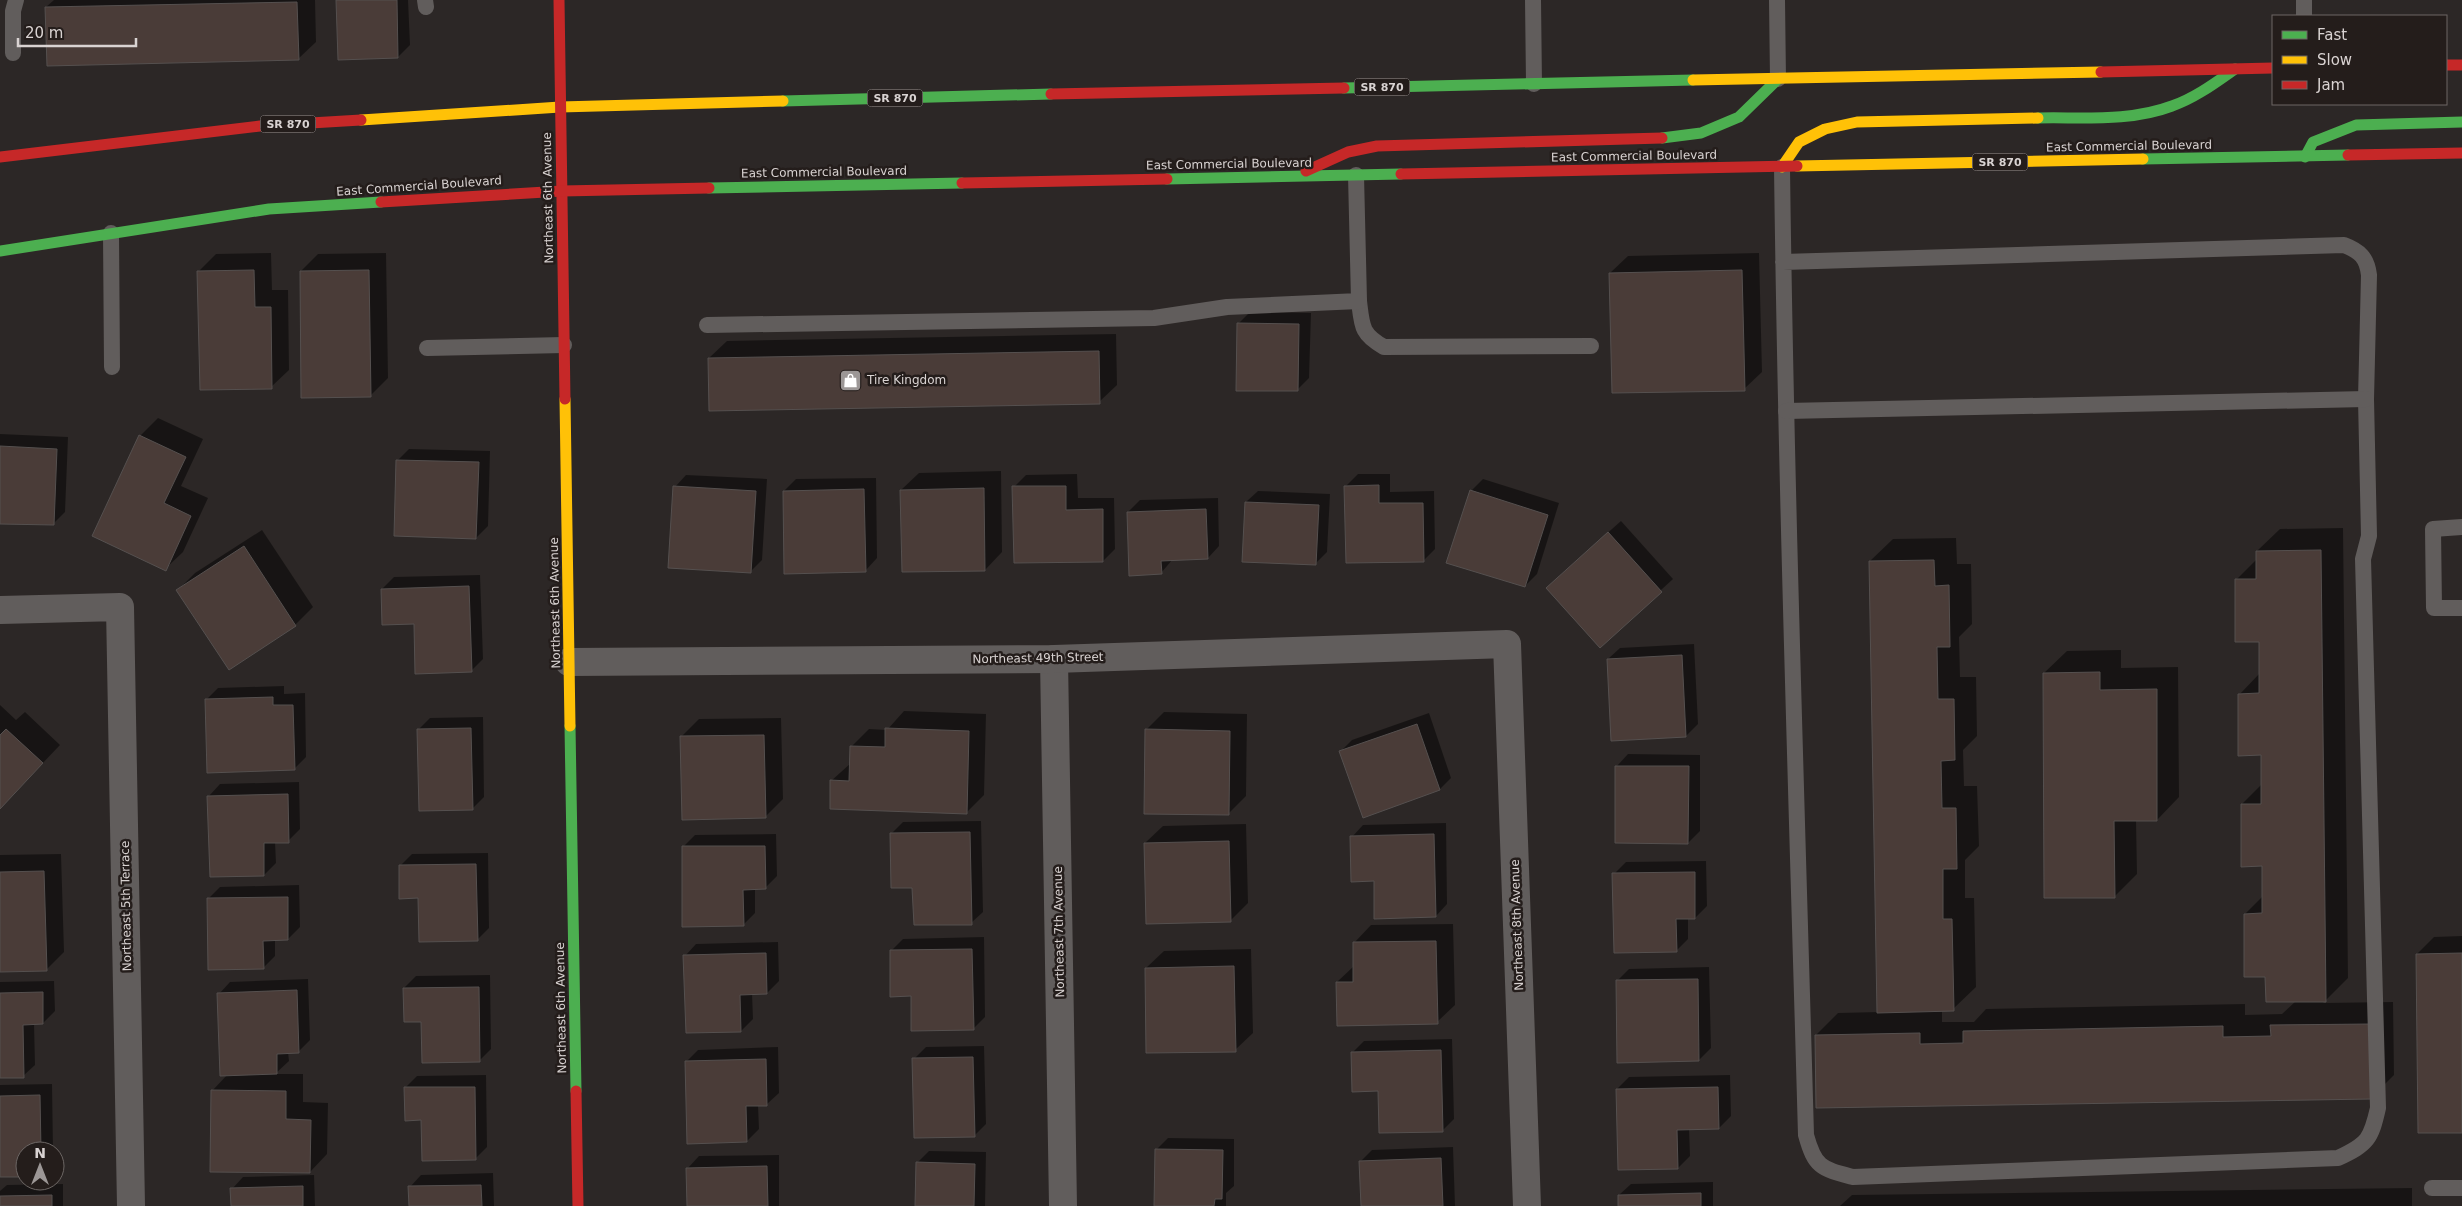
<svg xmlns="http://www.w3.org/2000/svg" width="2462" height="1206" font-family="'DejaVu Sans',sans-serif">
	<style>
		.shadow { fill: #0007 }
		.building { fill: #4a3c38; stroke: #55504f }
		.lines { fill: none; stroke-linecap: round; stroke-linejoin: round }
		.lane { stroke: #615d5c; stroke-width: 16 }
		.street { stroke: #615d5c; stroke-width: 28 }
		.fast { stroke: #4caf50; stroke-width: 11 }
		.slow { stroke: #ffc107; stroke-width: 11 }
		.jam { stroke: #c62828; stroke-width: 11 }
		.labels { text-anchor: middle; stroke-width: 5; stroke-linejoin: round; paint-order: stroke }
		.shield { fill: #241d1b; stroke: #a39c9b; stroke-width: 1 }
		.shield-label { font-size: 11px; font-weight: bold; fill: #d9d3d2 }
		.street-label { font-size: 12px; fill: #d9d3d2; stroke: #241d1b }
		.poi-label { font-size: 12px; fill: #d9d3d2; stroke: #241d1b; text-anchor: start }
	</style>
	<rect width="100%" height="100%" fill="#2c2726"/>
	<!-- shadow -->
	<g class="shadow">
		<path d="M54 0H315L316 42 298 59 46 7Z"/>
		<path d="M337 0H408L410 45 398 57Z"/>
		<path d="M271 253 272 290H288L289 370 271 387 199 271 216 254Z"/>
		<path d="M386 253 388 378 370 396 301 271 318 254Z"/>
		<path d="M1759 253 1762 372 1744 389 1610 273 1628 256Z"/>
		<path d="M1250 312 1311 313 1309 378 1297 390 1238 324Z"/>
		<path d="M1116 334 1117 385 1099 402 709 358 727 341Z"/>
		<path d="M158 418 203 439 181 486 208 498 183 552 165 569 140 436Z"/>
		<path d="M0 434 68 437 65 512 53 524 0 522Z"/>
		<path d="M409 449 490 451 488 526 476 538 397 461Z"/>
		<path d="M1001 471 1002 552 985 570 901 490 919 473Z"/>
		<path d="M1077 474 1078 498H1114L1115 549 1103 561 1014 487 1026 475Z"/>
		<path d="M1358 474H1390V492L1434 491 1435 549 1423 561 1346 486Z"/>
		<path d="M686 475 767 479 762 560 750 572 675 487Z"/>
		<path d="M876 478 877 558 866 570 784 491 796 479Z"/>
		<path d="M1483 479 1559 503 1537 574 1525 586 1471 491Z"/>
		<path d="M1258 491 1330 494 1327 552 1315 564 1246 502Z"/>
		<path d="M1218 498 1219 546 1208 558 1173 559 1161 573 1128 512 1140 500Z"/>
		<path d="M1621 521 1673 579 1600 646 1559 576Z"/>
		<path d="M2343 528 2348 978 2323 1003 2393 1002 2394 1075 2372 1097 1816 1035 1838 1013 1879 1012 1870 561 1893 539 1956 538 1957 564H1971L1972 624 1959 637 1960 677H1976L1977 736 1963 750 1964 786H1977L1979 846 1965 860V898H1974L1976 987 1953 1009 1942 1010V1022H1974L1986 1009 2245 1004V1015L2282 1014 2296 1001 2266 976 2245 914 2263 896V865L2242 804 2262 784V754L2239 695 2260 673V641L2236 580 2257 559V551L2280 529Z"/>
		<path d="M262 530 313 607 295 625 229 668 178 590 195 573Z"/>
		<path d="M480 575 483 659 471 671 415 623 382 589 394 577Z"/>
		<path d="M1694 644 1698 724 1686 736 1608 659 1620 648Z"/>
		<path d="M2121 650V668L2178 667 2179 797 2157 820H2136L2137 874 2114 897 2044 673 2067 651Z"/>
		<path d="M284 686V694L305 693 306 757 294 769 206 700 218 688Z"/>
		<path d="M0 705 16 720 25 712 60 745 0 808Z"/>
		<path d="M904 711 986 714 984 795 966 813 831 781 851 763V747L869 729 887 730Z"/>
		<path d="M1164 712 1247 714 1246 796 1228 814 1146 730Z"/>
		<path d="M1429 713 1451 778 1440 789 1340 752 1352 740Z"/>
		<path d="M483 717 484 797 472 809 418 730 430 718Z"/>
		<path d="M781 718 783 799 765 817 681 737 699 719Z"/>
		<path d="M1628 754 1700 755V831L1688 843 1617 766Z"/>
		<path d="M299 782 300 829 288 841 275 842 276 863 264 875 209 796 220 784Z"/>
		<path d="M981 821 983 912 971 923 914 887 891 834 903 822Z"/>
		<path d="M1446 823 1447 904 1436 916 1375 880 1352 837 1363 825Z"/>
		<path d="M1246 824 1248 903 1230 921 1145 843 1163 826Z"/>
		<path d="M776 834 777 876 765 888 755 889V913L743 925 683 847 695 835Z"/>
		<path d="M488 853 489 928 477 940 420 897 400 866 412 854Z"/>
		<path d="M61 854 64 952 46 970 0 971V855Z"/>
		<path d="M1706 861 1707 906 1695 918H1688V939L1676 951 1614 874 1626 862Z"/>
		<path d="M299 885 300 927 288 939H275V956L263 968 209 898 220 887Z"/>
		<path d="M1453 924 1455 1005 1437 1022 1337 982 1354 966V943L1371 925Z"/>
		<path d="M2462 936V1131L2417 954 2434 937Z"/>
		<path d="M984 937 985 1017 973 1029 912 995 891 951 903 939Z"/>
		<path d="M778 942 779 981 767 993H752L753 1019 741 1031 685 956 696 944Z"/>
		<path d="M1251 949 1253 1033 1235 1050 1146 968 1164 951Z"/>
		<path d="M1709 967 1711 1048 1699 1060 1617 981 1629 969Z"/>
		<path d="M490 975 491 1049 479 1061 404 988 416 976Z"/>
		<path d="M308 979 310 1040 298 1052H288L289 1061 275 1074H303V1102L328 1103 327 1154 310 1172 212 1091 228 1074 219 994 230 982Z"/>
		<path d="M54 981 55 1011 43 1023H34L35 1065 23 1076 0 1077V982Z"/>
		<path d="M1452 1039 1454 1119 1442 1131 1380 1090 1352 1053 1364 1041Z"/>
		<path d="M984 1046 986 1124 974 1136 914 1059 926 1047Z"/>
		<path d="M778 1047 779 1093 767 1104 758 1105 759 1129 747 1141 686 1062 698 1050Z"/>
		<path d="M486 1075 487 1147 475 1159 422 1119 405 1088 417 1076Z"/>
		<path d="M1730 1075 1731 1116 1719 1128H1689L1690 1156 1678 1168 1617 1089 1629 1077Z"/>
		<path d="M52 1084 53 1151H25V1176H0V1085Z"/>
		<path d="M1168 1138 1234 1139V1186L1226 1193V1206H1155L1156 1150Z"/>
		<path d="M1453 1147 1455 1206H1362L1360 1162 1372 1150Z"/>
		<path d="M929 1151 986 1152 985 1206H916L917 1163Z"/>
		<path d="M779 1155V1206H688V1168L699 1156Z"/>
		<path d="M493 1173 494 1206H410V1187L421 1175Z"/>
		<path d="M314 1175 315 1206H232V1189L243 1177Z"/>
		<path d="M1713 1182V1206H1619V1195L1631 1184Z"/>
		<path d="M63 1184V1206H0V1191L7 1185Z"/>
		<path d="M2412 1188V1206H1840L1852 1195Z"/>
	</g>
	<!-- building -->
	<g class="building">
		<path d="M336 0H397L398 58 338 60Z"/>
		<path d="M297 2 299 60 47 66 45 7Z"/>
		<path d="M254 270 255 307H271L272 389 200 390 197 271Z"/>
		<path d="M369 270 371 397 301 398 300 271Z"/>
		<path d="M1742 270 1745 391 1612 393 1609 273Z"/>
		<path d="M1237 323 1299 324 1298 391H1236Z"/>
		<path d="M1099 351 1100 404 709 411 708 358Z"/>
		<path d="M139 435 186 457 164 503 191 516 166 571 92 536Z"/>
		<path d="M0 446 57 449 54 525 0 524Z"/>
		<path d="M396 460 479 462 476 539 394 536Z"/>
		<path d="M1379 485V503H1423L1424 562 1346 563 1344 486Z"/>
		<path d="M673 486 756 491 751 573 668 568Z"/>
		<path d="M1012 486H1066V510L1103 509V562L1014 563Z"/>
		<path d="M984 488 985 571 902 572 900 490Z"/>
		<path d="M864 489 866 572 784 574 783 491Z"/>
		<path d="M1470 490 1548 515 1525 587 1446 563Z"/>
		<path d="M1245 502 1319 505 1316 565 1242 562Z"/>
		<path d="M1206 509 1208 559 1161 561 1162 574 1129 576 1127 512Z"/>
		<path d="M1608 532 1662 592 1600 648 1546 588Z"/>
		<path d="M244 546 296 626 229 670 176 590Z"/>
		<path d="M2321 550 2326 1002H2266L2265 977H2244V914L2262 913V866L2241 867V804H2261V755L2238 756V694L2259 693V642H2235V579H2256V551Z"/>
		<path d="M1934 560 1935 586 1949 585 1950 647H1937L1938 699H1954L1955 760 1941 761 1942 808H1956L1957 869H1943V919H1952L1954 1011 1877 1013 1869 561Z"/>
		<path d="M469 586 472 672 415 674 414 624 382 625 381 589Z"/>
		<path d="M1682 655 1686 737 1611 741 1607 659Z"/>
		<path d="M2100 672V690L2157 689V821H2114L2115 898H2044L2043 673Z"/>
		<path d="M273 697V705H293L295 770 207 773 205 699Z"/>
		<path d="M1417 724 1440 790 1363 818 1339 751Z"/>
		<path d="M471 728 473 810 419 811 417 729Z"/>
		<path d="M885 728 969 731 967 814 830 809V780L849 781 850 746 885 747Z"/>
		<path d="M6 729 43 763 0 809V735Z"/>
		<path d="M1145 729 1230 731 1229 815 1144 814Z"/>
		<path d="M764 735 766 818 682 820 680 736Z"/>
		<path d="M1615 766H1689L1688 844 1615 843Z"/>
		<path d="M288 794 289 843H264V876L210 877 207 796Z"/>
		<path d="M970 832 972 925H914L912 888H891L890 833Z"/>
		<path d="M1434 834 1436 917 1374 919V881L1351 882 1350 836Z"/>
		<path d="M1229 841 1231 922 1146 924 1144 843Z"/>
		<path d="M682 846H765L766 889 743 890 744 926 682 927Z"/>
		<path d="M476 864 478 941 419 942 418 898 399 899V865Z"/>
		<path d="M44 871 47 971 0 972V872Z"/>
		<path d="M1695 872V919H1676L1677 952 1614 953 1612 873Z"/>
		<path d="M288 897V940L263 941 264 969 208 970 207 898Z"/>
		<path d="M1436 941 1438 1024 1337 1026 1336 982H1353V942Z"/>
		<path d="M972 949 974 1030 911 1031V996L890 997V950Z"/>
		<path d="M766 953 767 994 740 995 741 1032 686 1033 683 955Z"/>
		<path d="M2462 953V1133H2418L2416 954Z"/>
		<path d="M1234 966 1236 1052 1146 1053 1145 968Z"/>
		<path d="M1698 979 1699 1061 1617 1063 1616 980Z"/>
		<path d="M479 987 480 1062 422 1063 421 1022H404L403 988Z"/>
		<path d="M297 990 299 1053 277 1054V1074L220 1076 217 993Z"/>
		<path d="M43 992V1024L23 1025 24 1078H0V993Z"/>
		<path d="M2371 1024 2372 1099 1816 1108 1815 1035 1920 1033V1044L1963 1043V1031L2223 1026V1037L2271 1036 2270 1025Z"/>
		<path d="M1441 1050 1443 1132 1379 1133 1378 1091 1352 1092 1351 1052Z"/>
		<path d="M973 1057 975 1137 914 1138 912 1058Z"/>
		<path d="M766 1059 767 1106H746L747 1142 687 1144 685 1061Z"/>
		<path d="M404 1087H475L476 1160 422 1161 421 1120 405 1121Z"/>
		<path d="M1718 1087 1719 1129 1677 1130 1678 1169 1618 1170 1616 1089Z"/>
		<path d="M211 1090 286 1091V1119L311 1120 310 1173 210 1172Z"/>
		<path d="M40 1095 41 1151H25V1177H0V1096Z"/>
		<path d="M1155 1149 1223 1150 1222 1199H1215L1214 1206H1154Z"/>
		<path d="M1441 1158 1443 1206H1361L1359 1161Z"/>
		<path d="M916 1162 975 1164 974 1206H915Z"/>
		<path d="M767 1166 768 1206H687L686 1168Z"/>
		<path d="M481 1185 482 1206H409L408 1186Z"/>
		<path d="M303 1186V1206H231L230 1188Z"/>
		<path d="M1701 1193V1206H1618V1195Z"/>
		<path d="M52 1195V1206H0V1196Z"/>
	</g>
	<g class="lines">
		<!-- lane -->
		<g class="lane">
			<path d="M425 0 426 7"/>
			<path d="M1533 0 1534 84"/>
			<path d="M1777 0 1778 79"/>
			<path d="M2304 0V16"/>
			<path d="M13 53V11L16 0"/>
			<path d="M1782 167C1786 489 1797 812 1806 1135 1815 1168 1822 1169 1853 1177L2338 1158C2368 1144 2371 1139 2378 1108L2363 559 2369 536 2366 399 2369 275C2367 258 2360 251 2344 245L1783 262"/>
			<path d="M111 233 112 367"/>
			<path d="M1359 301C1362 326 1361 334 1384 347L1591 346"/>
			<path d="M707 325 1154 318 1227 307 1359 301 1356 175"/>
			<path d="M427 348 564 345"/>
			<path d="M1786 411 2366 399"/>
			<path d="M2462 527 2433 529 2434 608H2462"/>
			<path d="M2432 1188H2462"/>
		</g>
		<!-- street -->
		<g class="street">
			<path d="M0 610 120 607 131 1206"/>
			<path d="M1054 659 1063 1206"/>
			<path d="M569 662 1054 659 1507 644 1527 1206"/>
		</g>
		<!-- fast -->
		<g class="fast">
			<path d="M1344 88 1693 80"/>
			<path d="M783 101 1051 94"/>
			<path d="M2038 118C2082 117 2130 122 2172 106 2195 98 2215 83 2235 69"/>
			<path d="M1662 138 1701 133 1739 117 1778 79"/>
			<path d="M2305 157 2313 142 2356 125 2462 122"/>
			<path d="M2143 159 2348 155"/>
			<path d="M1167 179 1401 174"/>
			<path d="M709 188 962 183"/>
			<path d="M0 251 269 209 381 202"/>
			<path d="M570 726 576 1091"/>
		</g>
		<!-- slow -->
		<g class="slow">
			<path d="M1693 80 2101 72"/>
			<path d="M361 120 560 107 783 101"/>
			<path d="M1797 166 2143 159"/>
			<path d="M1782 167 1799 142 1825 129 1857 122 2038 118"/>
			<path d="M565 399 570 726"/>
		</g>
		<!-- jam -->
		<g class="jam">
			<path d="M559 0 565 399"/>
			<path d="M2446 65H2462"/>
			<path d="M2101 72 2273 68"/>
			<path d="M1051 94 1344 88"/>
			<path d="M2348 155 2462 153"/>
			<path d="M0 157 260 126 361 120"/>
			<path d="M1306 171 1348 152 1377 146 1662 138"/>
			<path d="M1401 174 1797 166"/>
			<path d="M962 183 1167 179"/>
			<path d="M381 202 562 191 709 188"/>
			<path d="M576 1091 578 1206"/>
		</g>
	</g>
	<!-- icons -->
	<defs>
		<symbol id="shop-square" viewBox="-11 -11 22 22"><rect x="-9" y="-9" width="18" height="18" rx="4" fill="#9c9796" stroke="#241d1b"/><path d="M-5-2.5h2.3a2.7 3.5 0 0 1 5.4 0H5L5.5 6h-11ZM-1.5-2.5h3a1.5 2.3 0 0 0-3 0Z" fill="#fff"/></symbol>
	</defs>
	<g fill-rule="evenodd">
		<use href="#shop-square" x="838" y="368" width="25" height="25"/>
	</g>
	<g class="labels">
		<!-- shield labels -->
		<g class="shield">
			<rect x="1354.5" y="78.5" width="55" height="17" rx="4"/>
			<rect x="867.5" y="89.5" width="55" height="17" rx="4"/>
			<rect x="260.5" y="115.5" width="55" height="17" rx="4"/>
			<rect x="1972.5" y="153.5" width="55" height="17" rx="4"/>
		</g>
		<g class="shield-label">
			<text x="1382" y="91">SR 870</text>
			<text x="895" y="102">SR 870</text>
			<text x="288" y="128">SR 870</text>
			<text x="2000" y="166">SR 870</text>
		</g>
		<!-- street labels -->
		<g class="street-label">
			<text transform="translate(2129 146) rotate(-1)" y="4">East Commercial Boulevard</text>
			<text transform="translate(1634 156) rotate(-1)" y="4">East Commercial Boulevard</text>
			<text transform="translate(1229 164) rotate(-1)" y="4">East Commercial Boulevard</text>
			<text transform="translate(824 172) rotate(-1)" y="4">East Commercial Boulevard</text>
			<text transform="translate(419 186) rotate(-4)" y="4">East Commercial Boulevard</text>
			<text transform="translate(548 198) rotate(-91)" y="4">Northeast 6th Avenue</text>
			<text transform="translate(555 603) rotate(-91)" y="4">Northeast 6th Avenue</text>
			<text transform="translate(1038 658) rotate(-1)" y="4">Northeast 49th Street</text>
			<text transform="translate(126 906) rotate(-91)" y="4">Northeast 5th Terrace</text>
			<text transform="translate(1517 925) rotate(-92)" y="4">Northeast 8th Avenue</text>
			<text transform="translate(1059 932) rotate(-91)" y="4">Northeast 7th Avenue</text>
			<text transform="translate(561 1008) rotate(-91)" y="4">Northeast 6th Avenue</text>
		</g>
		<!-- poi labels -->
		<g class="poi-label">
			<text x="867" y="384">Tire Kingdom</text>
		</g>
	</g>
	<!-- legend -->
	<rect x="2272" y="15" width="175" height="90" fill="#241d1b" stroke="#6c6664"/>
	<rect x="2282" y="31" width="25" height="8" fill="#4caf50" stroke="#6c6664"/>
	<text x="2317" y="40" font-size="15" fill="#d9d3d2">Fast</text>
	<rect x="2282" y="56" width="25" height="8" fill="#ffc107" stroke="#6c6664"/>
	<text x="2317" y="65" font-size="15" fill="#d9d3d2">Slow</text>
	<rect x="2282" y="81" width="25" height="8" fill="#c62828" stroke="#6c6664"/>
	<text x="2317" y="90" font-size="15" fill="#d9d3d2">Jam</text>
	<!-- north arrow -->
	<g transform="translate(40 1166)"><circle r="24" fill="#241d1b" stroke="#6c6664"/>
	<path d="M0-4L9 19L0 12L-9 19Z" fill="#9c9796"/>
	<text y="-8" font-size="14" font-weight="bold" text-anchor="middle" fill="#d9d3d2">N</text>
	</g>
	<!-- scale -->
	<path d="M18 38v8h118v-8" fill="none" stroke="#d9d3d2" stroke-width="2.5"/>
	<text x="25" y="38" font-size="15" fill="#d9d3d2" stroke="#241d1b" stroke-width="4" paint-order="stroke">20 m</text>
</svg>
